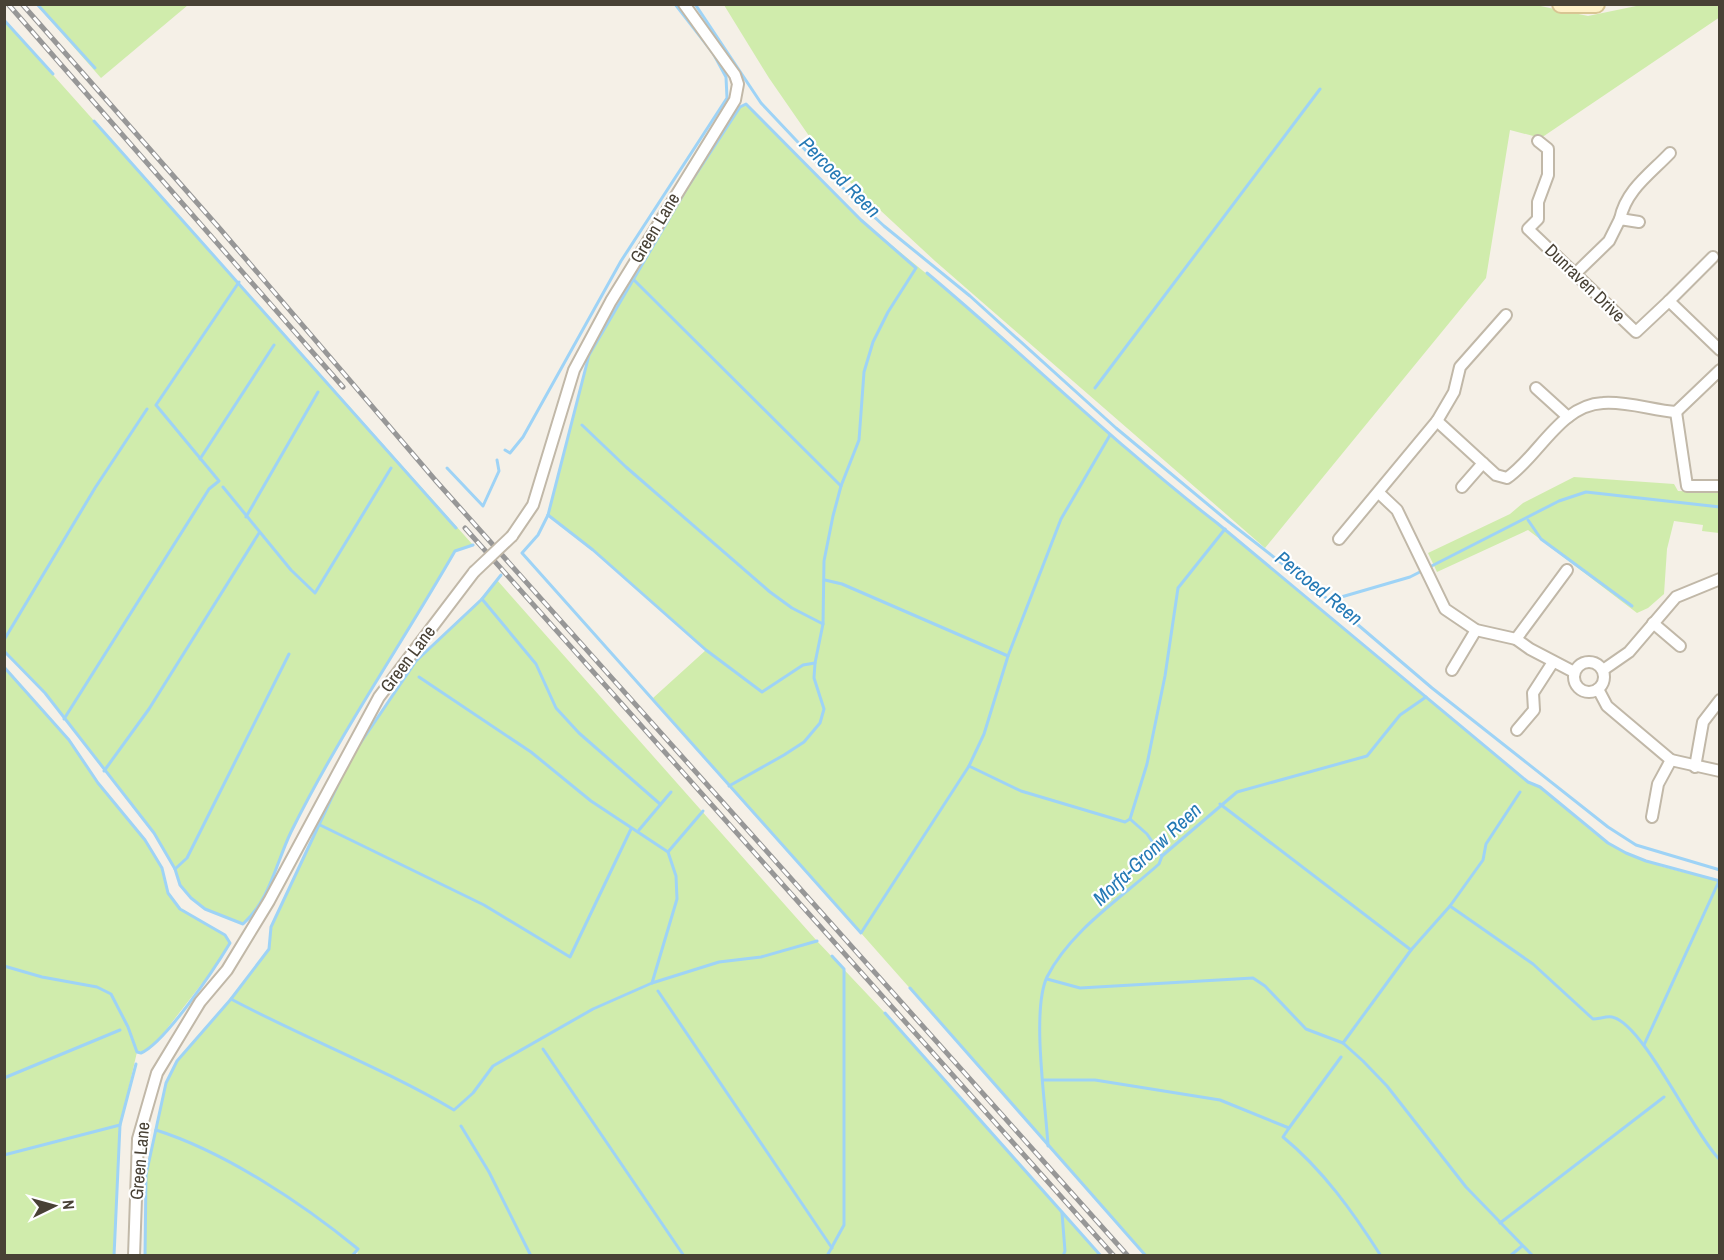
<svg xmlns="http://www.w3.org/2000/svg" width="1724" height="1260" font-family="'Archivo Narrow',sans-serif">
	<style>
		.green { fill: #d0ecac }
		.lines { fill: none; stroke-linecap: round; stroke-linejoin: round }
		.stream { stroke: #9ed3f6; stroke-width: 3 }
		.street-casing { stroke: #c1b8a8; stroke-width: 14 }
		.secondary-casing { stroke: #d8c593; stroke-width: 20 }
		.street { stroke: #fff; stroke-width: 10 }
		.secondary { stroke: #fff1c7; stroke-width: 16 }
		.rail-casing { stroke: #979797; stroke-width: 5 }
		.rail { stroke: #fff; stroke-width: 3; stroke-dasharray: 9; stroke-linecap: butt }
		.street-bridge-casing { stroke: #c1b8a8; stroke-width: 14; stroke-linecap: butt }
		.street-bridge { stroke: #fff; stroke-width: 10 }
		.labels { text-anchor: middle; stroke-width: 4.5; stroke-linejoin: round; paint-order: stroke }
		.street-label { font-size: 18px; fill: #484135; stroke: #fff }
		.water-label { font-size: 20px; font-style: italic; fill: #2479b5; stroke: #fff }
	</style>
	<rect width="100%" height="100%" fill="#f5f0e7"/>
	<!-- green -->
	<g class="green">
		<path d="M1531 4 1588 16 1641 5 1719 4 1720 17 1541 138 1510 130 1486 278 1265 548 935 261 825 159 769 78 724 5Z"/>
		<path d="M37 5H188L101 78Z"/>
		<path d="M4 20 473 545 455 551C401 645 339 735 291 832 276 863 270 900 243 924L205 909 191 898 180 885 175 869 154 833 45 693 5 651Z"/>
		<path d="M746 104 861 220 995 330 1110 435 1217 523 1528 782 1540 787C1563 805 1585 828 1609 844 1641 865 1683 871 1719 881V1255H1146L653 698 706 650 593 550 548 515 589 355 687 188 740 107Z"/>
		<path d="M1574 477 1674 484 1678 491 1719 492V533L1702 531 1703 525 1674 521 1667 549 1664 594 1648 608 1637 613 1528 530 1437 572 1428 553 1510 514 1523 503Z"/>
		<path d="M497 580 817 941 885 1013 1101 1255 358 1256 357 1250 352 1256H145L146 1175 166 1083 177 1061 231 999 269 949 271 927 318 824 356 749 416 661 482 599Z"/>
		<path d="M5 667 69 740 98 783 145 840 162 868 168 893 180 908 225 935 230 943 217 964 159 1039 148 1050 137 1052 120 1125 114 1255H5Z"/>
	</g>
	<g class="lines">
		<!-- stream -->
		<g class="stream">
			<path d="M37 4 95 68"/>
			<path d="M695 4 761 103 827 173 884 226 970 296 1116 428 1229 522 1330 601 1432 688 1608 827 1636 845 1720 870"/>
			<path d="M4 20 53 74"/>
			<path d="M94 121 456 528"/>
			<path d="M927 273C1025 355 1116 445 1217 523L1528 782 1540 787 1608 843 1626 853 1646 861 1720 881"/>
			<path d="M633 279 841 486"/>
			<path d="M1095 388 1320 89"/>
			<path d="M582 425 626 467 770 592 792 608 823 624"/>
			<path d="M505 450 510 453 523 437 621 261 727 98 726 77 713 53 675 4"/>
			<path d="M200 459 274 345"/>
			<path d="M447 468 483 506 499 471 497 460"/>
			<path d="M223 487 291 570 315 593 391 468"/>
			<path d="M548 515 593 550 706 650 762 692 803 665 815 663"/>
			<path d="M246 517 318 392"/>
			<path d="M1528 520 1541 539 1632 606"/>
			<path d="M825 580 842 584 1008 656"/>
			<path d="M482 599 536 664 556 708 579 733 660 804"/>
			<path d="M1331 600 1410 577 1559 501 1586 492 1720 507"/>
			<path d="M4 640 95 488 147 409"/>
			<path d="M4 651 45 693 154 833 175 869 180 885 191 898 205 909 243 924C270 900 276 863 291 832 339 735 401 645 455 551L473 545"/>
			<path d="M4 667 69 740 98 783 145 840 162 868 168 893 180 909 225 935 230 943C215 968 165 1043 141 1053L137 1052 128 1027 111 994 97 987 42 977 4 966"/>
			<path d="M419 677 531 752 591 801 668 852 676 876 677 899 652 983"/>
			<path d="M64 719 209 489 219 481 156 405 239 282"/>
			<path d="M359 745 416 661 482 599 501 575"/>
			<path d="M969 766 1021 791 1125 822 1130 819 1147 764 1165 676 1178 588 1225 529"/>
			<path d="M104 771 149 709 259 533"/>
			<path d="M729 786 784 755 804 742 820 723 824 709 814 678 815 663 823 624 824 561 833 516 841 486 859 440 864 372 873 342 888 312 916 268 861 220 746 104 740 107 687 188 589 355 548 515 538 535 522 553 861 933 969 766 984 734 1008 656 1061 519 1110 435"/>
			<path d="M1220 804 1411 950"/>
			<path d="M1130 819 1147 834 1162 856"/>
			<path d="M318 824 484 905 570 957 631 829"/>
			<path d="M639 830 671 792"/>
			<path d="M668 852 703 811"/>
			<path d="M175 869 187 858 289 654"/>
			<path d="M1450 906 1533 964 1593 1019C1599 1019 1606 1016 1612 1017 1643 1023 1693 1133 1720 1160"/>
			<path d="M1047 979 1080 988 1253 978 1265 986 1306 1029 1343 1043 1363 1061 1387 1086 1466 1187 1533 1256"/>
			<path d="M910 988 1146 1256"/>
			<path d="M658 991 832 1248"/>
			<path d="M231 999C304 1038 383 1068 454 1110L473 1093 493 1066 593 1009 652 983 719 962 761 957 817 941"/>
			<path d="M885 1013 1101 1256"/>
			<path d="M1343 1043 1411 950 1450 906 1483 860 1486 844 1520 792"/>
			<path d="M1644 1045 1719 881"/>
			<path d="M543 1049 684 1256"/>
			<path d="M4 1078 120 1030"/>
			<path d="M1044 1080H1095L1220 1100 1289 1128 1341 1057"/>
			<path d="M461 1126 489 1172 531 1256"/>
			<path d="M1289 1128 1283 1137C1323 1170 1353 1212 1381 1256"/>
			<path d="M156 1130C225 1152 302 1203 358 1249L352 1256"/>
			<path d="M1048 1146C1046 1106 1031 1011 1047 977 1070 931 1121 898 1159 864L1162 856 1237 792 1367 756 1400 715 1426 697"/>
			<path d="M4 1155 120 1125"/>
			<path d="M1062 1213 1065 1251 1063 1256"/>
			<path d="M1500 1223 1664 1097"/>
			<path d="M114 1256 120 1125 136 1064"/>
			<path d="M145 1256 146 1175 166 1083 177 1061 231 999 269 949 271 927 340 780"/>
			<path d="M827 1256 844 1225V969L832 956"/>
			<path d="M1510 1256 1522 1246"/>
		</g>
		<defs>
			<g id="street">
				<path d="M1538 141 1548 149V175L1538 202V219L1528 229 1636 332 1669 301 1720 350"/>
				<path d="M1620 219C1626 190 1650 174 1670 153"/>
				<path d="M1575 274 1609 241 1620 219 1639 222"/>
				<path d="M1669 301 1713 257"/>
				<path d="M1536 388 1568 417"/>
				<path d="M1676 412 1687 486H1720"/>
				<path d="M1437 421 1496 475 1507 478C1539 456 1560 405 1603 403 1626 401 1652 410 1676 412L1720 370"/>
				<path d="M1462 487 1483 463"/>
				<path d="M1379 493 1397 510 1445 609 1476 630 1516 639 1530 649 1574 672"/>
				<path d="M512 536 533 505 574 370 611 301 735 100 738 84 735 75 684 4"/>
				<path d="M1339 539 1437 421 1454 392 1460 367 1506 315"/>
				<path d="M1653 623 1680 646"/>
				<path d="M1516 639 1567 570"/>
				<circle cx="1589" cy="677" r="15"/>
				<path d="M1452 670 1476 630"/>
				<path d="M1603 670 1629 652 1676 597 1720 579"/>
				<path d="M1598 689 1607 706 1671 760 1720 771"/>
				<path d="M1517 730 1534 710 1533 693 1553 662"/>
				<path d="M1695 767 1703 722 1720 700"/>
				<path d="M1652 817 1658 784 1671 760"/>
				<path d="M134 1256 138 1139 157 1073 200 1002 227 970 269 901 379 697 474 572"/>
			</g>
			<path id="secondary" d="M1561 4H1596"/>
		</defs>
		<!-- street casing -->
		<use href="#street" class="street-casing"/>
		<!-- secondary casing -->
		<use href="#secondary" class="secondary-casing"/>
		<!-- street -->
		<use href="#street" class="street"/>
		<!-- secondary -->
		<use href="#secondary" class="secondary"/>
		<defs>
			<g id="rail">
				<path d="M8 4 343 387"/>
				<path d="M22 4 221 230 436 481 1128 1256"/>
				<path d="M465 528 1114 1256"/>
			</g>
		</defs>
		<!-- rail casing -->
		<use href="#rail" class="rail-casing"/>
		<!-- rail -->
		<use href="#rail" class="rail"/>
		<defs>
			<path id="street-bridge" d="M474 572 512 536"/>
		</defs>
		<!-- street-bridge casing -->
		<use href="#street-bridge" class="street-bridge-casing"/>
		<!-- street-bridge -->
		<use href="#street-bridge" class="street-bridge"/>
	</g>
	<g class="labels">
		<!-- street labels -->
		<g class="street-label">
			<text transform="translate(655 228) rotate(-59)" y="6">Green Lane</text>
			<text transform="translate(1585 283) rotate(44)" y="6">Dunraven Drive</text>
			<text transform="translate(408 659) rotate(-53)" y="6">Green Lane</text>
			<text transform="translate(140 1161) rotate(-85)" y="6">Green Lane</text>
		</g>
		<!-- water labels -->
		<g class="water-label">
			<text transform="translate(840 177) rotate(45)" y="7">Percoed Reen</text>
			<text transform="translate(1319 588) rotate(39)" y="7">Percoed Reen</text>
			<text transform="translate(1147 854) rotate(-43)" y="7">Morfa-Gronw Reen</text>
		</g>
	</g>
	<!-- border -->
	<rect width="1724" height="1260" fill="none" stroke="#484135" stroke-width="12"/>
	<!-- north arrow -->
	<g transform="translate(54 1206) rotate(85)" stroke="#ffffff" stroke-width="4.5" paint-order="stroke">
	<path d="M0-4.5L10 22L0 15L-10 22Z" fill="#484135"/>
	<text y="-9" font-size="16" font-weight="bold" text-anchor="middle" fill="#484135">N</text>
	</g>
</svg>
